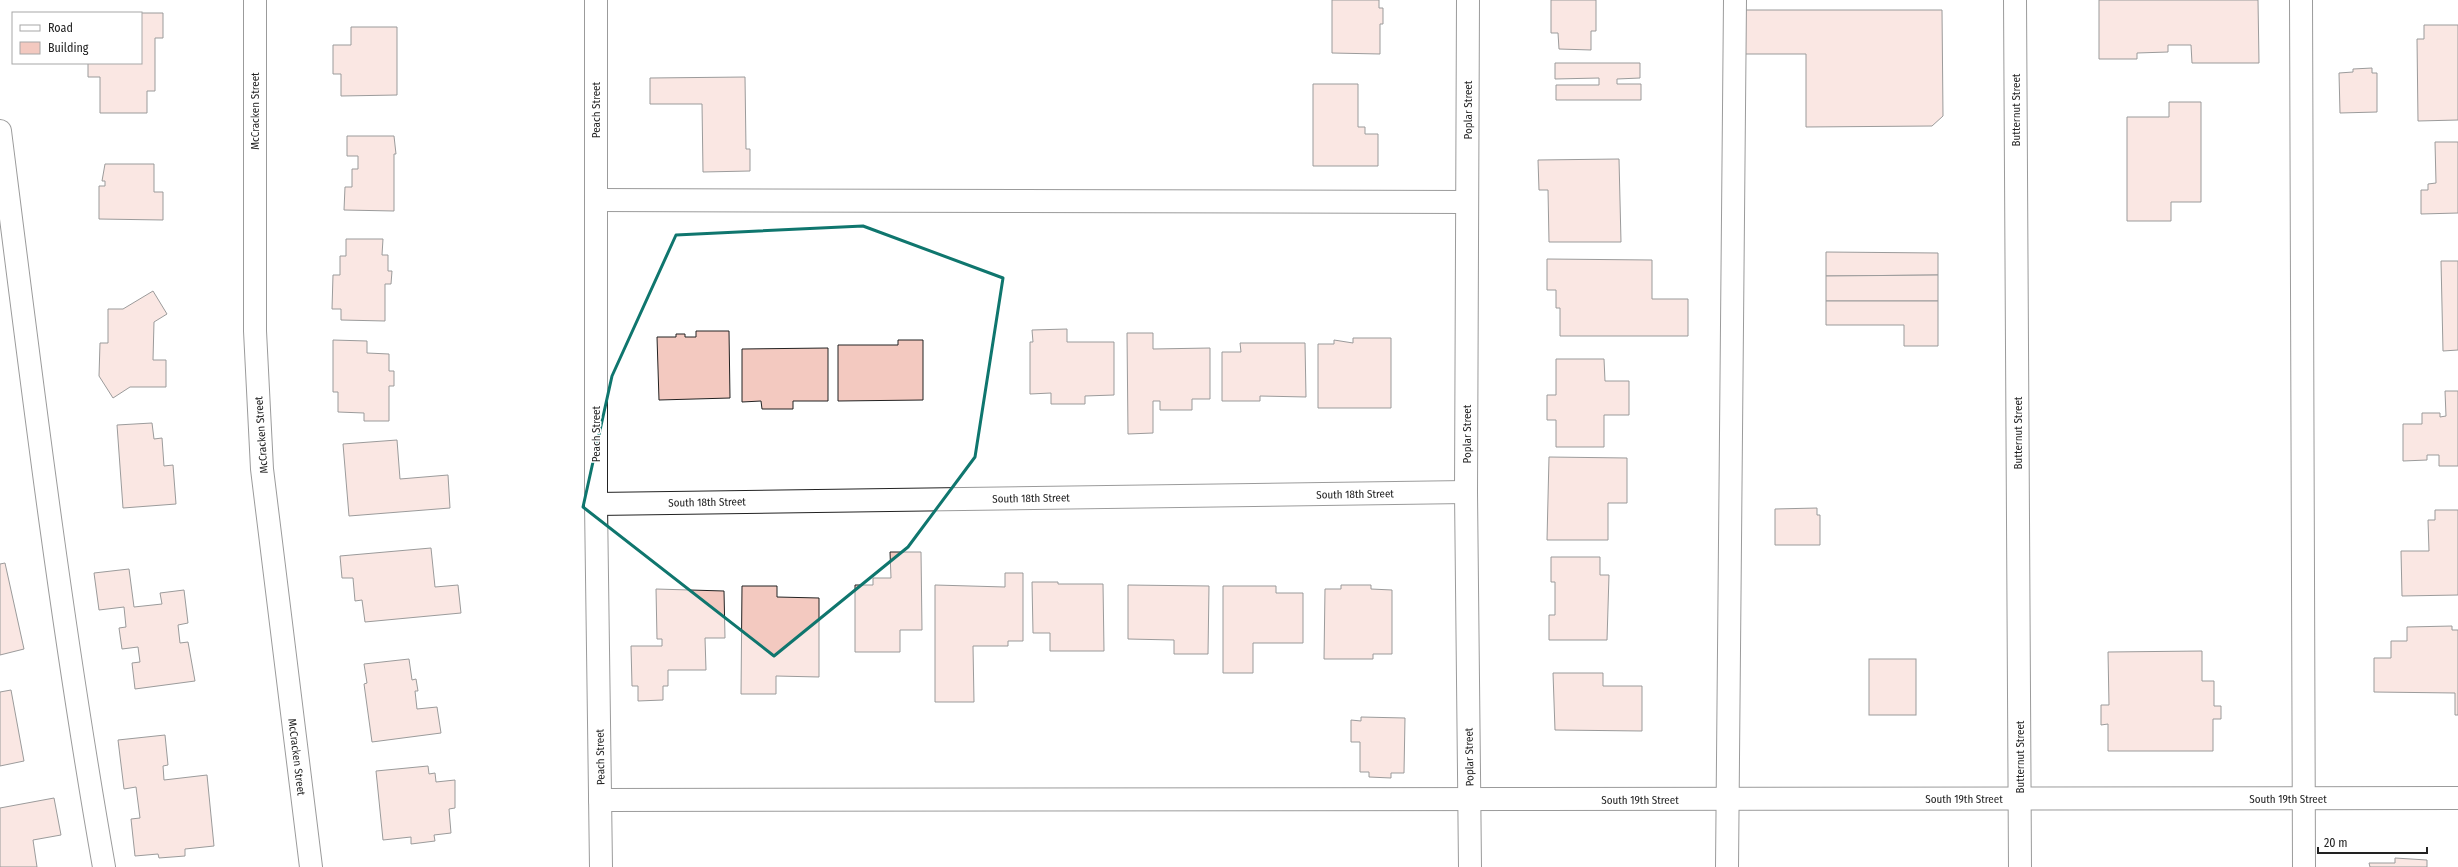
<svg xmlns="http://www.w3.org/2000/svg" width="2458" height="867" font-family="'Fira Sans Condensed',sans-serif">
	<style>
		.building { fill: #f3c9c0; stroke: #222 }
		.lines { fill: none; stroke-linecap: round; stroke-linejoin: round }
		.minor-casing { stroke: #222; stroke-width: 24 }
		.minor { stroke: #fff; stroke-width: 22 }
		.marked { fill: none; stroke: #0f766e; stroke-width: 3; stroke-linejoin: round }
		.labels { text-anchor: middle; stroke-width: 3; stroke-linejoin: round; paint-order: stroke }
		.street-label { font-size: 11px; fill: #222; stroke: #fff }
	</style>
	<rect width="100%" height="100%" fill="#fff"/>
	<!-- building -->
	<g class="building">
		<path d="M1332 0H1379V8H1383V24H1380V54L1332 53Z"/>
		<path d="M1551 0H1596V31H1591V50L1559 49 1558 33H1551Z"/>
		<path d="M2099 0H2258L2259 63H2192L2191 45H2168V52L2137 53V59H2099Z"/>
		<path d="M1742 10H1942L1943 116 1932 126 1806 127V54H1742Z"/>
		<path d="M122 13H163V38H155V91H147V113H100V77H88V63H141V13Z"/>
		<path d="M2424 25H2458V120L2418 121 2417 39H2424Z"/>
		<path d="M351 27H397V95L341 96V74H333V45H351Z"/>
		<path d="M1555 63H1640V78L1617 79V84H1641V100H1556V85H1599V78L1555 79Z"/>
		<path d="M2372 68V73H2377V112L2340 113 2339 73 2353 72V69Z"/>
		<path d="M745 77 746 149H750V171L703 172 702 104H650V78Z"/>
		<path d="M1313 84H1358V127H1365V134H1378V166H1313Z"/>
		<path d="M2169 102H2201V202H2171V221H2127V117H2169Z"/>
		<path d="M347 136H394L396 154H394V211L344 210 345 187H352V169H358V156H347Z"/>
		<path d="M2435 142H2458V213L2421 214V190H2428V184L2436 183Z"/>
		<path d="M1619 159 1621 242H1549L1548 190H1539L1538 160Z"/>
		<path d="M105 164H154V192H163V220L99 219V186H105V181H102Z"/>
		<path d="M346 239H383L382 255H388V271H392L391 284H385V321L341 320V309H332L333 275H340V256H346Z"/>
		<path d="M1826 252 1938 253V275L1826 276Z"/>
		<path d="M1547 259 1652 260V299H1688V336H1560V308H1556V290H1547Z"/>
		<path d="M2441 261H2458V350L2443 351Z"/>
		<path d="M1938 275V301H1826V276Z"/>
		<path d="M153 291 167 314 154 322 153 360H166V387H130L113 398 99 376 100 343H108V309H123Z"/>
		<path d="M1826 301H1938V346H1904V325H1826Z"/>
		<path d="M1067 329V342H1114V395L1085 396V404H1051V393L1030 394V342H1033L1032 330Z"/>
		<path d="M696 331H729L730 398 659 400 657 337H676V334H685V337H696Z"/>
		<path d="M1127 333H1153V349L1210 348V399H1192V410H1160V401H1153V433L1128 434Z"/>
		<path d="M1353 338H1391V408H1318V344H1334V340L1353 343Z"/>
		<path d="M333 340 367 341V353L389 354V371H394V386H389V421H364V413L338 412V392H333Z"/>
		<path d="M898 340H923V400L838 401V345H898Z"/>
		<path d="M1240 343H1305L1306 397 1260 396V401H1222V352H1241Z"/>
		<path d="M828 348V401H793V409H762L761 401 742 402V349Z"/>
		<path d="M1556 359H1604L1605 381H1629V415H1604V447H1556V420H1547V395H1556Z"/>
		<path d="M2445 391H2458V466H2439V455H2427V460L2403 461V424H2422V413H2440V417L2446 416Z"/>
		<path d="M152 423 154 439 162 438 164 466 173 465 176 504 123 508 117 425Z"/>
		<path d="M397 440 400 479 448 475 450 508 349 516 343 444Z"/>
		<path d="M1549 457 1627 458V503H1608V540H1547Z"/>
		<path d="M1817 508V515H1820V545H1775V509Z"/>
		<path d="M2435 510H2458V595L2402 596 2401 551H2429L2428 520H2435Z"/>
		<path d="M431 548 435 587 458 585 461 613 365 622 362 600 355 601 353 578H342L340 556Z"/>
		<path d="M890 552H921L922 630H900V652H855V585H873V578H891Z"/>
		<path d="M1551 557H1600V575H1609L1607 640H1549V615H1555V582H1551Z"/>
		<path d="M5 563 24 649 0 655V564Z"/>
		<path d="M129 569 134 607 162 604 160 593 184 590 188 623 178 625 180 643 188 642 195 681 135 689 132 663 140 662 138 647 122 649 119 628 126 627 124 607 99 610 94 573Z"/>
		<path d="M1005 573H1023V641H1008V646H973L974 702H935V585L1005 587Z"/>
		<path d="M1032 582H1058V584H1103L1104 651H1050V633H1033Z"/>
		<path d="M1128 585 1209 586 1208 654H1174V640L1128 639Z"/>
		<path d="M1341 585H1371V589L1392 590V654H1373V659H1324L1325 589H1341Z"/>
		<path d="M742 586H777V597L819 598V677L776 676V694H741Z"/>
		<path d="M1223 586H1276V593H1303V643H1253V673H1223Z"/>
		<path d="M656 589 724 591 725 638H705L706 670H668V686H663V700L638 701V686H632L631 646H662V639H657Z"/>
		<path d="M2452 626V630H2458V715H2455V693L2374 692V658H2391V641H2407V627Z"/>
		<path d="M2202 651V681H2214V706H2221V719H2213V751H2108V724L2101 725V705H2109L2108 652Z"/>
		<path d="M409 659 412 680 416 679 418 691H415L417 709 437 707 441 733 372 742 364 684 367 683 364 664Z"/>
		<rect x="1869" y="659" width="47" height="56"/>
		<path d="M1553 673H1603V686H1642V731L1555 730Z"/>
		<path d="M11 690 24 761 0 766V692Z"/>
		<path d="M1361 717 1405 718 1404 773H1391V778L1369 777V772H1360V742H1351V720L1361 721Z"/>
		<path d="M165 735 168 765 163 766 164 780 207 775 214 846 185 849V856L159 858 158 854 135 856 131 819 140 818 136 787 124 789 118 740Z"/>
		<path d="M428 766 429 774 435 773 436 782 455 780V808L449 809 451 833 434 835 435 841 411 844V837L383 840 376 771Z"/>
		<path d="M54 798 61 835 33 840 37 867H0V808Z"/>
		<path d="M2395 858 2427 860V867H2370L2369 863H2395Z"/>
	</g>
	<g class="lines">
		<defs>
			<g id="minor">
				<path d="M255 0V331L262 469 311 867"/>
				<path d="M596 0V504L601 867"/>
				<path d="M1468 0 1466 492 1470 867"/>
				<path d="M2015 0 2020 867"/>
				<path d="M2301 0 2304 867"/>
				<path d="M0 131C31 377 61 623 104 867"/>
				<path d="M596 200 1467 202"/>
				<path d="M596 504 1466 492"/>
				<path d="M600 800 2458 798"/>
				<path d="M1727 867 1735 0"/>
			</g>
		</defs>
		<!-- minor casing -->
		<use href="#minor" class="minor-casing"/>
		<!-- minor -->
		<use href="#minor" class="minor"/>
	</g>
	<!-- marked area -->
	<path d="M0 0H2458V867H0ZM863 226 1003 278 975 457 908 547 774 656 583 507 612 376 676 235Z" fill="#fff" fill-opacity=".55" fill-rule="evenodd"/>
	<path class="marked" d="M863 226 1003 278 975 457 908 547 774 656 583 507 612 376 676 235Z"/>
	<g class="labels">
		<!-- street labels -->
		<g class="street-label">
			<text transform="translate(596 110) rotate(-90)" y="4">Peach Street</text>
			<text transform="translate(1468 110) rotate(-90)" y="4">Poplar Street</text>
			<text transform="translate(2016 110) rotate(-90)" y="4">Butternut Street</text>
			<text transform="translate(255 111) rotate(-90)" y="4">McCracken Street</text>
			<text transform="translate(2018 433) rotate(-90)" y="4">Butternut Street</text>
			<text transform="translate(596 434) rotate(-90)" y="4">Peach Street</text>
			<text transform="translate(1467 434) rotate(-90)" y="4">Poplar Street</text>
			<text transform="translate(261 435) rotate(-94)" y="4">McCracken Street</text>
			<text transform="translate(1355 494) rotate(-1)" y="4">South 18th Street</text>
			<text transform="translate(1031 498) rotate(-1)" y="4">South 18th Street</text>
			<text transform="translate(707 502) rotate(-1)" y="4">South 18th Street</text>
			<text transform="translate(297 757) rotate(83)" y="4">McCracken Street</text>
			<text transform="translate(600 757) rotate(-91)" y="4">Peach Street</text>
			<text transform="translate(1469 757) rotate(-91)" y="4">Poplar Street</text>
			<text transform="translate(2020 757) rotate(-90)" y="4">Butternut Street</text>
			<text x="1964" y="803">South 19th Street</text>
			<text x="2288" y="803">South 19th Street</text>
			<text x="1640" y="804">South 19th Street</text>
		</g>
	</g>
	<!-- legend -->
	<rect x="12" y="12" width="130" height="52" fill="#ffffff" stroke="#a7a7a7"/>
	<rect x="20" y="25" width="20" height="6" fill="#ffffff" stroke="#a7a7a7"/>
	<text x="48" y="32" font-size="12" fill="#222222">Road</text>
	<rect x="20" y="42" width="20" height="12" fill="#f3c9c0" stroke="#a7a7a7"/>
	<text x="48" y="52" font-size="12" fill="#222222">Building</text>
	<!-- scale -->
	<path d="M2318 847v6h109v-6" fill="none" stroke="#222222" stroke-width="2"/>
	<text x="2324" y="847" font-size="12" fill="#222222" stroke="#ffffff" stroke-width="3" paint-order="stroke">20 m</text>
</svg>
